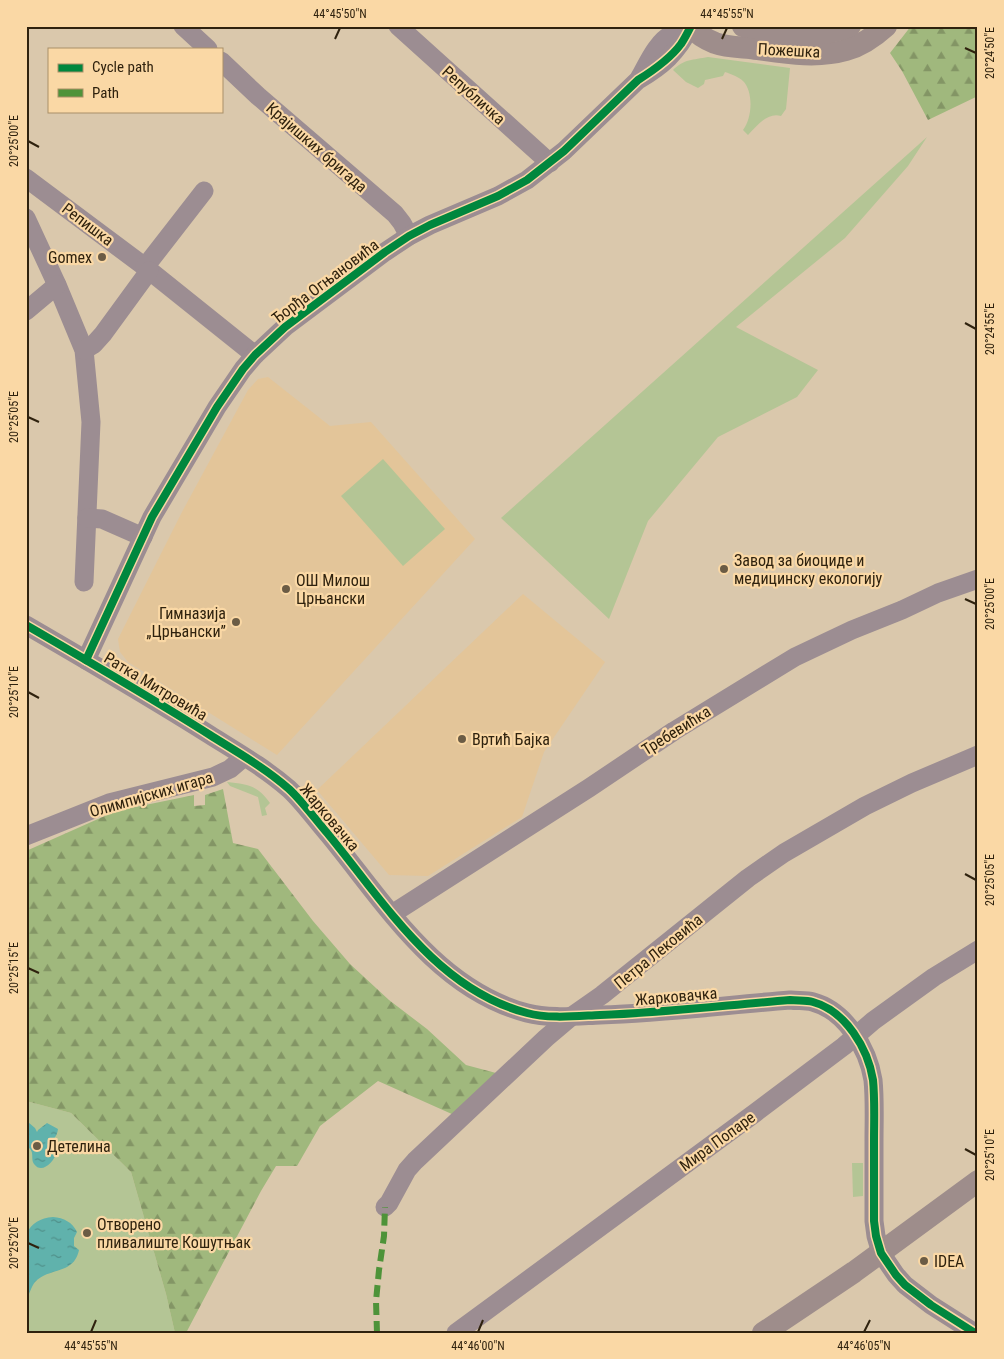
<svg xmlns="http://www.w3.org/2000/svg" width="1004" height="1359" font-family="'Roboto Condensed',sans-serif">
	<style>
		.built { fill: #e3c599 }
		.green { fill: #b4c595 }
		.forest { fill: url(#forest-firs) }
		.water { fill: url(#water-ripples) }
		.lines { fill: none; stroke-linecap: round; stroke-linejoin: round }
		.minor { stroke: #9c8d92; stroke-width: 19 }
		.major { stroke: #9e8d8b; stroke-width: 22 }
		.quiet { stroke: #4e9339; stroke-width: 6; stroke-dasharray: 12 6; stroke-linecap: butt }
		.cycleway-casing { stroke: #fad8a5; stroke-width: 11 }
		.cycleway { stroke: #00873e; stroke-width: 8 }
		.ticks { fill: none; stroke: #2f220e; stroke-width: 2 }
		.poi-dot { fill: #6b5c45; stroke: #fad8a5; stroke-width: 2 }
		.labels { text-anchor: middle; stroke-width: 4.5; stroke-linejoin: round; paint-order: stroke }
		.street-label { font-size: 16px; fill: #2f220e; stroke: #fad8a5 }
		.poi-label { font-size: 16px; fill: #2f220e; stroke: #fad8a5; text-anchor: start }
		.neatline { fill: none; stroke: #2f220e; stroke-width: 2 }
		.ticks-label { font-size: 12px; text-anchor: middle; fill: #2f220e }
	</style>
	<defs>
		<pattern id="forest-firs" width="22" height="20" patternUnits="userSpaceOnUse" patternTransform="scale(1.25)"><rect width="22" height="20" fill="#a0b87d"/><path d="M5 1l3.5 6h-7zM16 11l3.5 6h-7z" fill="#839565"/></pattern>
		<pattern id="water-ripples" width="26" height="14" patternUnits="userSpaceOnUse" patternTransform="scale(1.25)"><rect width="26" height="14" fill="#60b2ac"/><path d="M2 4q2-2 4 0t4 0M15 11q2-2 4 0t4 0" fill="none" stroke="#50908a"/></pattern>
	</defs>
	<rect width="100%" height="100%" fill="#dac8ac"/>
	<!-- built -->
	<g class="built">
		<path d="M268 377 330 426 371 422 475 539 277 755 128 662 120 652 118 639 182 512 248 390 258 379Z"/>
		<path d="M523 594 605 662 544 752 522 817 428 876 389 875 317 790Z"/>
	</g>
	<!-- green -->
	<g class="green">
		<path d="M708 57 790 68 786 109 781 116C767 112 757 126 748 135L743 130C752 119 754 92 743 81 739 77 731 74 725 72L723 76 705 80 704 84 698 88 686 82 673 70C684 59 693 60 708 57Z"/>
		<path d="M927 137 908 166 845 238 736 327 818 370 797 397 718 437 648 521 609 619 501 518Z"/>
		<path d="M383 459 445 529 403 566 341 496Z"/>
		<path d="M227 782C247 784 257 785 270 803L265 808 267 815 262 816 258 797 230 786Z"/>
		<path d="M26 1101 71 1113 131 1172 166 1294 175 1333H26Z"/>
		<path d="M852 1163H863V1196L853 1197Z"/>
	</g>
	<!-- forest -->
	<g class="forest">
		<path d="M911 26H978V96L928 120 902 71 890 53Z"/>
		<path d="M223 789 233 843 258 849 313 921 350 964 389 1000 427 1029 466 1065 496 1073 454 1115 378 1081 320 1126 297 1166H276L261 1191 186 1333H175L166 1294 131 1172 71 1113 26 1101V851L116 811 194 795V806L205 805V795Z"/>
	</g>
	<!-- water -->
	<g class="water">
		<path d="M28 1122 35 1128 37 1132 38 1130 47 1123 58 1129C57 1137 53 1140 47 1145L53 1148 56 1154C54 1161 42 1175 34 1164 30 1158 36 1151 26 1146V1139L28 1138 26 1137V1123Z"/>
		<path d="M53 1217C64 1218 72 1222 77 1232L74 1238V1246L79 1250C74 1275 49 1267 35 1282 31 1287 29 1295 26 1301V1234C32 1223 40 1218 53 1217Z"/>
	</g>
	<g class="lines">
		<!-- minor -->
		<g class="minor">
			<path d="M183 26 208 49"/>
			<path d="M398 26 550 163"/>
			<path d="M221 61 258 96 395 214 402 223 409 236"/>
			<path d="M640 77C649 61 656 43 673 33 679 30 685 29 691 26"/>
			<path d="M26 178 145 267 255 355"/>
			<path d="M26 218 57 285 84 350 91 422 84 582"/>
			<path d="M145 267 204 191"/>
			<path d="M26 311 57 285"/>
			<path d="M84 350 94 344 103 334 149 271"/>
			<path d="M87 518 102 519 143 537"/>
			<path d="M26 625C88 661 150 697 210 735 237 752 265 768 289 789 303 802 315 819 328 834 384 902 436 989 527 1013 549 1019 577 1016 600 1015 664 1013 727 1005 790 1000 798 1001 806 1000 813 1002 846 1011 868 1049 873 1080 875 1100 874 1121 874 1141 874 1168 874 1195 874 1221L876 1236 881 1253 896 1275 905 1285 931 1305 975 1333"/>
			<path d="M86 660 152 517 217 407 243 369 255 355 285 327 385 252 409 236 430 225 498 196 527 180 564 151 638 80C662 66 678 52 690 27"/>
			<path d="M26 836 109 803 213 777 230 769 244 757"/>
			<path d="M392 914 589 788 674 731 795 657 852 630 902 610 938 593 978 579"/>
			<path d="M385 1207 389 1203 407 1170 415 1161 546 1038 572 1016 602 995 748 878 784 853 865 806 912 783 978 755"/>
			<path d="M456 1333 755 1113 844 1046 873 1021 934 977 978 950"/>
		</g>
		<!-- major -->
		<g class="major">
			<path d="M690 26C697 34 705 39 715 43 726 47 738 47 750 48 780 52 815 59 846 50 860 46 875 36 886 26"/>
			<path d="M743 26C777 31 817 40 850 26"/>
			<path d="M763 1333 854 1272 978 1181"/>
		</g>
		<!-- quiet -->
		<path class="quiet" d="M377 1333 376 1301 379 1270 384 1236 385 1207"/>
		<defs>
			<g id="cycleway">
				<path d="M26 625C88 661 150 697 210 735 237 752 265 768 289 789 303 802 315 819 328 834 384 902 436 989 527 1013 549 1019 577 1016 600 1015 664 1013 727 1005 790 1000 798 1001 806 1000 813 1002 846 1011 868 1049 873 1080 875 1100 874 1121 874 1141 874 1168 874 1195 874 1221L876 1236 881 1253 896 1275 905 1285 931 1305 975 1333"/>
				<path d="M86 660 152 517 217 407 243 369 255 355 285 327 385 252 409 236 430 225 498 196 527 180 564 151 638 80C654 70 670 59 681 44 685 38 688 32 691 26"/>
			</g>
		</defs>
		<!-- cycleway casing -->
		<use href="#cycleway" class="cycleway-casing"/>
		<!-- cycleway -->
		<use href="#cycleway" class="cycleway"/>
	</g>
	<!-- ticks -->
	<path class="ticks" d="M335 39 340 28M722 39 727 28M965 48 976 53M28 141 39 147M965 323 976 329M28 417 39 422M965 599 976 604M28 692 39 698M965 874 976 880M28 968 39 973M965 1149 976 1155M28 1243 39 1248M91 1332 96 1320M478 1332 483 1320M864 1332 870 1320"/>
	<!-- markers -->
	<g class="poi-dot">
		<circle cx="102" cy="257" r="5"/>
		<circle cx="724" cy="569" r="5"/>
		<circle cx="286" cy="589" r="5"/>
		<circle cx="236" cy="622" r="5"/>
		<circle cx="462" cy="739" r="5"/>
		<circle cx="37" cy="1146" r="5"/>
		<circle cx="87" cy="1233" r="5"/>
		<circle cx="924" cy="1261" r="5"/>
	</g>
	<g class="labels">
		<!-- street labels -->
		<g class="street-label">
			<text transform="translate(789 50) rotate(3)" y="6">Пожешка</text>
			<text transform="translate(474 95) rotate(42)" y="6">Републичка</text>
			<text transform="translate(317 147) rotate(41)" y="6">Крајишких бригада</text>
			<text transform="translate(88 224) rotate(37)" y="6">Репишка</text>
			<text transform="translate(325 281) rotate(-37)" y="6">Ђорђа Огњановића</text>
			<text transform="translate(156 686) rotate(31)" y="6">Ратка Митровића</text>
			<text transform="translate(676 730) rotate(-32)" y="6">Требевићка</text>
			<text transform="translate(151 794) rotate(-16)" y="6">Олимпијских игара</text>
			<text transform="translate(330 817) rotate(50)" y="6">Жарковачка</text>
			<text transform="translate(658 951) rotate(-39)" y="6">Петра Лековића</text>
			<text transform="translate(676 996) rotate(-5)" y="6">Жарковачка</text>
			<text transform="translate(717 1141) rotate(-36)" y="6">Мира Попаре</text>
		</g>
		<!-- poi labels -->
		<g class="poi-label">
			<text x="92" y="263" text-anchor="end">Gomex</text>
			<text x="734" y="566">Завод за биоциде и<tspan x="734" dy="18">медицинску екологију</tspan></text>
			<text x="296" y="586">ОШ Милош<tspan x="296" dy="18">Црњански</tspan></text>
			<text x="226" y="619" text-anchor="end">Гимназија<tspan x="226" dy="18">„Црњански”</tspan></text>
			<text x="472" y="745">Вртић Бајка</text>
			<text x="47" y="1152">Детелина</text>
			<text x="97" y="1230">Отворено<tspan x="97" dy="18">пливалиште Кошутњак</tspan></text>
			<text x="934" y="1267">IDEA</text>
		</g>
	</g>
	<!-- border -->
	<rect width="1004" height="1359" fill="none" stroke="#fad8a5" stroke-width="55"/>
	<!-- legend -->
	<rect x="48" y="48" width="175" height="65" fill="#fad8a5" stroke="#a98f69"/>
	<rect x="58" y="64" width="25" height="8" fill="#00873e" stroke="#a98f69"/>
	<text x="92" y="72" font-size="15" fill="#2f220e">Cycle path</text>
	<rect x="58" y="89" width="25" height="8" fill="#4e9339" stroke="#a98f69"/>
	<text x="92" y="98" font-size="15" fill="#2f220e">Path</text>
	<rect x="28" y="28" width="948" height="1304" class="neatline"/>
	<g class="ticks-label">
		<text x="340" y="18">44°45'50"N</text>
		<text x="727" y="18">44°45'55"N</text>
		<text transform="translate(990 53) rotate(-90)" y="4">20°24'50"E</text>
		<text transform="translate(14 141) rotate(-90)" y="4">20°25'00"E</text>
		<text transform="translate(990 329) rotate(-90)" y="4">20°24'55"E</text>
		<text transform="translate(14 417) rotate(-90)" y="4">20°25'05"E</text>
		<text transform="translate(990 604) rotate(-90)" y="4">20°25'00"E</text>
		<text transform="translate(14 692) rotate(-90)" y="4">20°25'10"E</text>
		<text transform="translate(990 880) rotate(-90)" y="4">20°25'05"E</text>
		<text transform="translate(14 968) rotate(-90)" y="4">20°25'15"E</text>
		<text transform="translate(990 1155) rotate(-90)" y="4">20°25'10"E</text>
		<text transform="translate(14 1243) rotate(-90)" y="4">20°25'20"E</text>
		<text x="91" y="1350">44°45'55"N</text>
		<text x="478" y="1350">44°46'00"N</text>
		<text x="864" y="1350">44°46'05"N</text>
	</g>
</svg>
